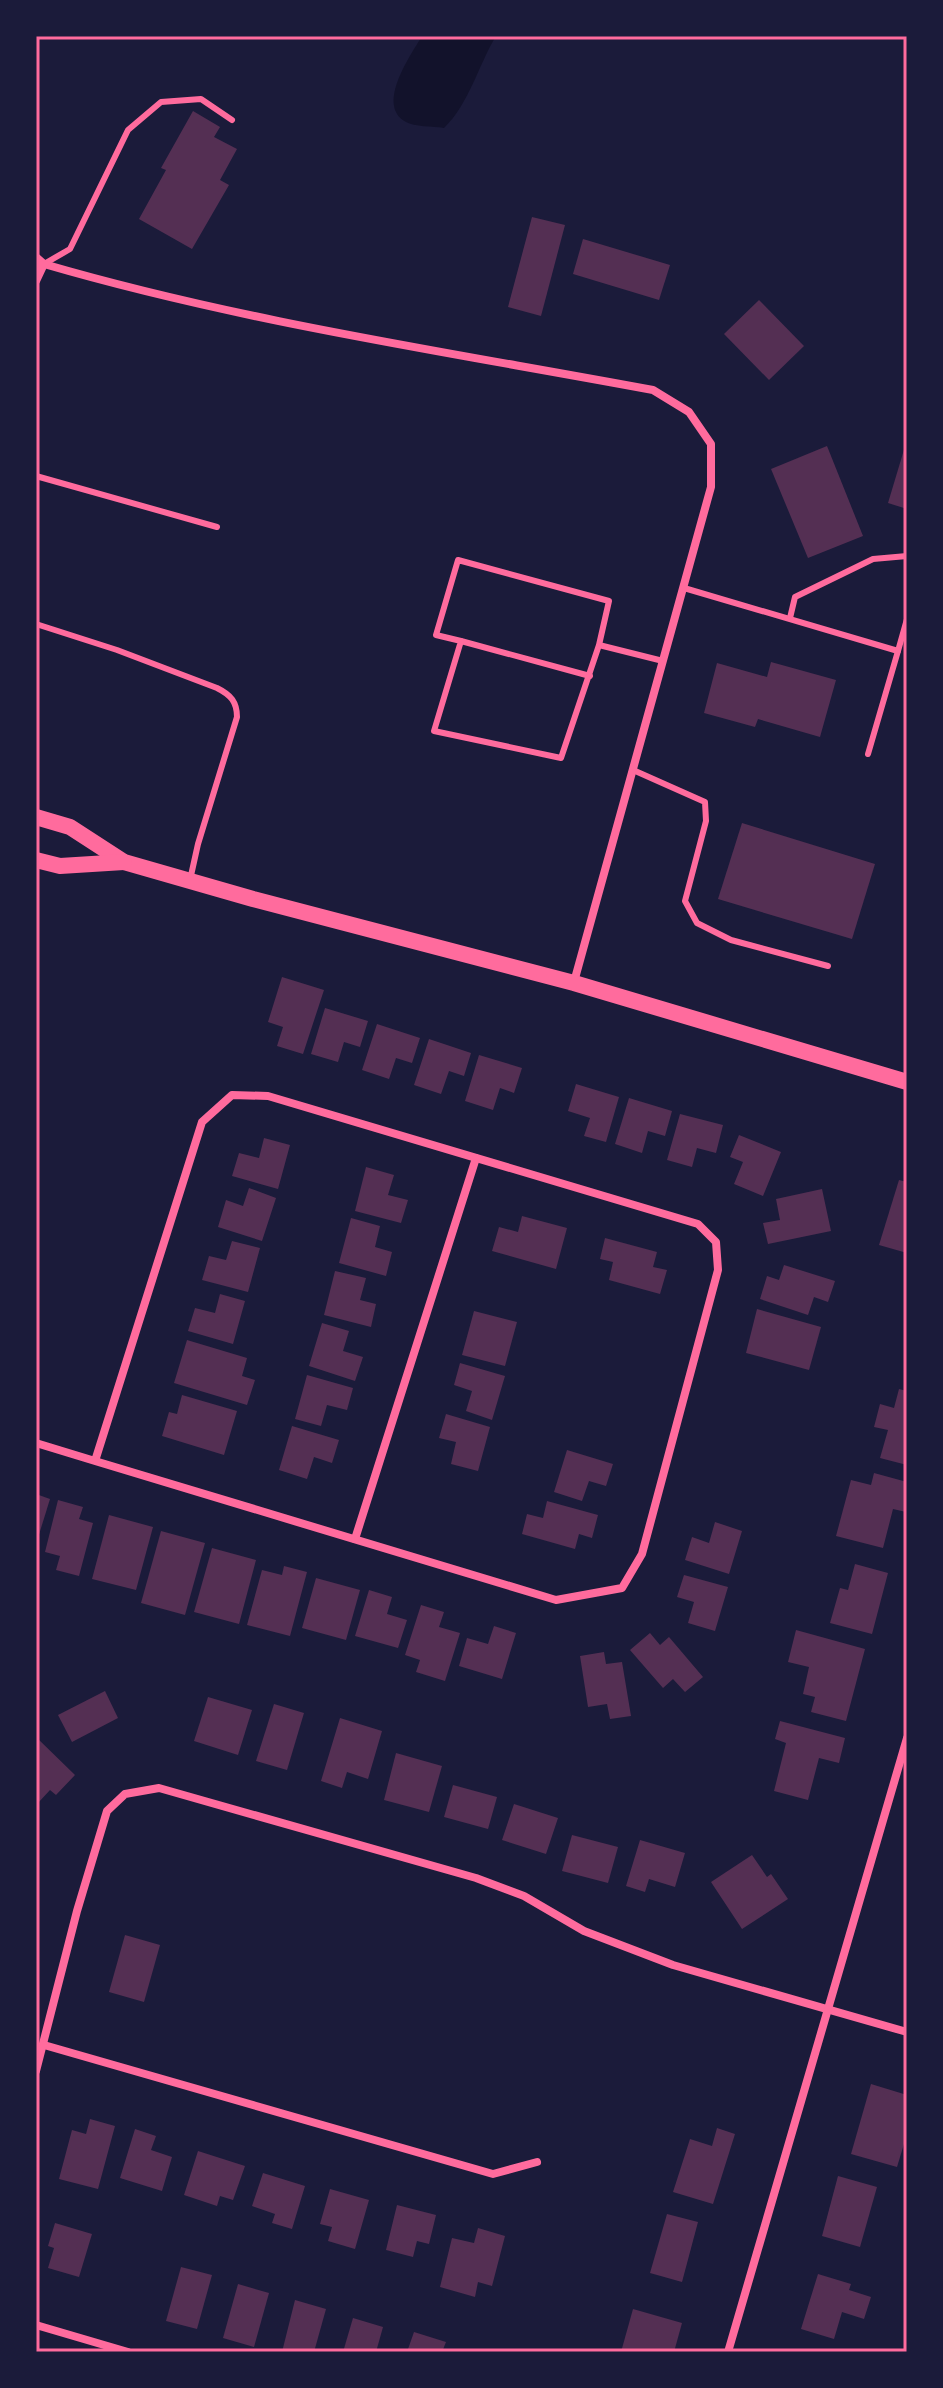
<svg xmlns="http://www.w3.org/2000/svg" width="943" height="2388" font-family="'PT Sans Narrow',sans-serif">
	<style>
		.water { fill: #12122b }
		.building { fill: #542f53 }
		.lines { fill: none; stroke-linecap: round; stroke-linejoin: round }
		.service { stroke: #ff6b9d; stroke-width: 6 }
		.minor { stroke: #ff6b9d; stroke-width: 8 }
		.secondary { stroke: #ff6b9d; stroke-width: 16 }
		.neatline { fill: none; stroke: #ff6b9d; stroke-width: 3 }
	</style>
	<rect width="100%" height="100%" fill="#1b1b3a"/>
	<!-- water -->
	<path class="water" d="M422 36H496C478 66 469 104 444 128 433 126 414 127 406 122 375 105 411 55 422 36Z"/>
	<!-- building -->
	<g class="building">
		<path d="M193 111 220 127 214 137 237 149 220 180 229 185 192 249 139 219 166 170 161 168Z"/>
		<path d="M532 217 565 225 541 316 508 307Z"/>
		<path d="M583 239 670 265 659 300 573 274Z"/>
		<path d="M759 300 804 346 769 380 724 334Z"/>
		<path d="M906 443H907V509L888 503Z"/>
		<path d="M827 446 863 536 808 558 771 469Z"/>
		<path d="M771 662 836 680 820 737 758 719 755 727 704 713 717 663 767 677Z"/>
		<path d="M742 823 875 864 852 939 718 899Z"/>
		<path d="M282 977 324 990 303 1054 277 1046 283 1027 268 1022Z"/>
		<path d="M325 1008 368 1021 360 1047 344 1042 338 1062 311 1054Z"/>
		<path d="M377 1024 420 1038 412 1063 396 1058 389 1079 362 1070Z"/>
		<path d="M429 1039 471 1053 464 1076 449 1071 441 1094 414 1085Z"/>
		<path d="M479 1055 522 1068 514 1093 500 1088 493 1110 465 1101Z"/>
		<path d="M576 1084 619 1097 606 1142 584 1136 590 1118 568 1111Z"/>
		<path d="M629 1098 672 1111 665 1136 648 1131 642 1153 615 1144Z"/>
		<path d="M680 1114 723 1125 716 1153 697 1148 692 1167 667 1160Z"/>
		<path d="M739 1135 781 1152 763 1196 734 1184 743 1162 730 1157Z"/>
		<path d="M264 1138 290 1145 278 1189 232 1176 239 1153 259 1158Z"/>
		<path d="M366 1167 394 1175 388 1195 408 1200 401 1223 355 1211Z"/>
		<path d="M899 1180 907 1182V1253L879 1245Z"/>
		<path d="M249 1188 276 1198 262 1241 218 1227 226 1200 243 1206Z"/>
		<path d="M822 1189 831 1231 768 1244 763 1223 780 1220 776 1199Z"/>
		<path d="M522 1216 567 1228 556 1269 492 1251 499 1227 518 1232Z"/>
		<path d="M351 1218 380 1226 375 1247 392 1252 386 1276 339 1263Z"/>
		<path d="M605 1238 657 1252 653 1267 667 1270 660 1294 609 1280 613 1262 600 1259Z"/>
		<path d="M232 1241 260 1248 248 1292 202 1280 209 1256 226 1260Z"/>
		<path d="M784 1265 835 1281 828 1302 814 1297 808 1315 760 1299 767 1276 779 1280Z"/>
		<path d="M335 1271 366 1278 360 1300 376 1304 371 1327 324 1315Z"/>
		<path d="M220 1294 245 1301 233 1344 188 1331 195 1308 215 1313Z"/>
		<path d="M757 1309 821 1327 809 1370 746 1353Z"/>
		<path d="M474 1311 517 1322 505 1366 462 1355Z"/>
		<path d="M322 1323 349 1331 343 1351 363 1357 355 1381 309 1366Z"/>
		<path d="M187 1340 247 1358 242 1376 255 1380 247 1405 174 1383Z"/>
		<path d="M460 1363 505 1376 492 1420 466 1411 472 1391 454 1385Z"/>
		<path d="M307 1375 353 1388 347 1410 327 1405 321 1426 295 1419Z"/>
		<path d="M899 1389 907 1391V1465L880 1458 888 1430 874 1427 880 1404 894 1408Z"/>
		<path d="M182 1395 237 1411 224 1455 162 1436 169 1412 177 1414Z"/>
		<path d="M446 1414 490 1427 478 1471 451 1464 456 1442 439 1438Z"/>
		<path d="M292 1426 339 1440 332 1463 314 1457 307 1479 279 1470Z"/>
		<path d="M567 1450 613 1464 606 1486 589 1481 582 1501 554 1492Z"/>
		<path d="M874 1473 907 1482 906 1512 893 1509 883 1548 836 1536 851 1480 871 1485Z"/>
		<path d="M36 1494 50 1499 37 1541 36 1540Z"/>
		<path d="M58 1500 83 1507 79 1519 93 1523 79 1576 56 1570 60 1556 45 1552Z"/>
		<path d="M547 1501 598 1515 592 1538 579 1534 575 1549 522 1534 527 1514 543 1518Z"/>
		<path d="M109 1515 153 1527 136 1590 92 1579Z"/>
		<path d="M715 1522 742 1531 729 1574 685 1560 692 1537 709 1543Z"/>
		<path d="M161 1531 205 1543 185 1615 141 1603Z"/>
		<path d="M212 1548 256 1560 239 1624 194 1612Z"/>
		<path d="M855 1564 888 1573 872 1634 830 1623 840 1588 848 1590Z"/>
		<path d="M284 1566 307 1572 290 1636 247 1625 262 1570 282 1575Z"/>
		<path d="M684 1575 728 1587 715 1631 688 1623 694 1602 677 1597Z"/>
		<path d="M316 1578 360 1590 346 1640 302 1628Z"/>
		<path d="M369 1590 392 1597 387 1614 407 1620 398 1648 355 1636Z"/>
		<path d="M421 1605 444 1612 439 1627 460 1633 445 1681 416 1672 420 1660 405 1655Z"/>
		<path d="M494 1626 516 1633 502 1679 459 1666 467 1638 488 1644Z"/>
		<path d="M796 1630 865 1649 846 1721 811 1712 815 1697 803 1694 809 1667 788 1662Z"/>
		<path d="M650 1633 660 1645 669 1637 703 1677 685 1692 673 1679 663 1688 630 1650Z"/>
		<path d="M604 1652 606 1664 622 1662 631 1716 610 1719 607 1704 588 1707 580 1656Z"/>
		<path d="M105 1691 118 1718 72 1742 58 1715Z"/>
		<path d="M208 1697 252 1710 238 1755 194 1741Z"/>
		<path d="M274 1704 304 1713 287 1770 256 1761Z"/>
		<path d="M340 1718 382 1731 368 1779 347 1772 342 1788 321 1781Z"/>
		<path d="M780 1721 845 1738 839 1763 819 1758 808 1800 774 1791 786 1743 775 1739Z"/>
		<path d="M36 1737 75 1775 56 1795 50 1790 38 1803Z"/>
		<path d="M396 1753 442 1766 429 1812 384 1800Z"/>
		<path d="M453 1785 497 1797 488 1829 444 1817Z"/>
		<path d="M514 1804 558 1818 546 1854 502 1840Z"/>
		<path d="M572 1835 618 1847 608 1883 562 1871Z"/>
		<path d="M640 1840 685 1853 675 1887 649 1879 645 1892 626 1886Z"/>
		<path d="M752 1855 767 1877 771 1874 788 1899 742 1929 711 1882Z"/>
		<path d="M125 1935 160 1945 144 2002 109 1992Z"/>
		<path d="M871 2084 907 2095V2134L897 2167 851 2154Z"/>
		<path d="M90 2119 115 2126 98 2189 59 2179 72 2130 86 2134Z"/>
		<path d="M717 2128 735 2134 713 2204 673 2192 690 2139 712 2146Z"/>
		<path d="M135 2129 156 2136 151 2150 172 2157 162 2191 120 2178Z"/>
		<path d="M198 2151 245 2166 233 2200 220 2196 217 2206 184 2195Z"/>
		<path d="M263 2173 305 2186 292 2229 272 2223 275 2214 252 2206Z"/>
		<path d="M838 2176 877 2187 860 2247 822 2236Z"/>
		<path d="M330 2189 369 2200 355 2249 328 2241 332 2227 320 2224Z"/>
		<path d="M397 2205 436 2215 429 2244 417 2241 413 2257 386 2250Z"/>
		<path d="M667 2214 698 2222 682 2282 650 2273Z"/>
		<path d="M55 2223 92 2234 79 2277 48 2268 54 2248 48 2246Z"/>
		<path d="M478 2228 505 2236 492 2286 478 2282 475 2297 440 2287 452 2238 474 2243Z"/>
		<path d="M181 2267 212 2275 197 2329 166 2321Z"/>
		<path d="M818 2274 851 2284 849 2290 871 2297 864 2319 842 2312 834 2339 801 2329Z"/>
		<path d="M238 2284 269 2293 254 2347 223 2338Z"/>
		<path d="M295 2300 326 2309 314 2352H282Z"/>
		<path d="M633 2309 682 2323 674 2352H621Z"/>
		<path d="M353 2318 383 2327 376 2352H343Z"/>
		<path d="M414 2332 446 2342 442 2352H407Z"/>
	</g>
	<g class="lines">
		<!-- service -->
		<g class="service">
			<path d="M44 264 70 249 128 130 161 102 201 99 232 120"/>
			<path d="M36 476 217 527"/>
			<path d="M684 588 898 651 907 619"/>
			<path d="M790 618 795 597 873 559 907 556"/>
			<path d="M36 624 117 650 217 688C231 695 237 702 237 717L198 844 190 880"/>
			<path d="M461 641 590 676"/>
			<path d="M599 645 561 758 434 731 461 641 436 635 458 560 609 601 599 645 663 661"/>
			<path d="M868 754 898 651"/>
			<path d="M633 770 705 802 706 821 685 901 697 923 731 940 828 966"/>
		</g>
		<!-- minor -->
		<g class="minor">
			<path d="M36 257 44 264C243 322 449 352 653 390L689 412 711 444V487L574 982"/>
			<path d="M36 281 44 264"/>
			<path d="M36 1443 95 1461 556 1600 622 1588 642 1554 718 1270 716 1242 698 1224 268 1096 232 1095 202 1122 95 1461"/>
			<path d="M355 1539 476 1158"/>
			<path d="M44 2045 493 2174 537 2162"/>
			<path d="M36 2071 77 1911 107 1811 125 1794 159 1788 476 1878 524 1896 584 1931 673 1965 907 2032"/>
			<path d="M36 2325 128 2352"/>
			<path d="M728 2352 907 1738"/>
		</g>
		<!-- secondary -->
		<g class="secondary">
			<path d="M36 817 70 827 124 862 253 899 574 983 907 1082"/>
			<path d="M36 860 60 866 124 862"/>
		</g>
	</g>
	<!-- border -->
	<rect width="943" height="2388" fill="none" stroke="#1b1b3a" stroke-width="76"/>
	<rect x="38" y="38" width="867" height="2312" class="neatline"/>
</svg>
